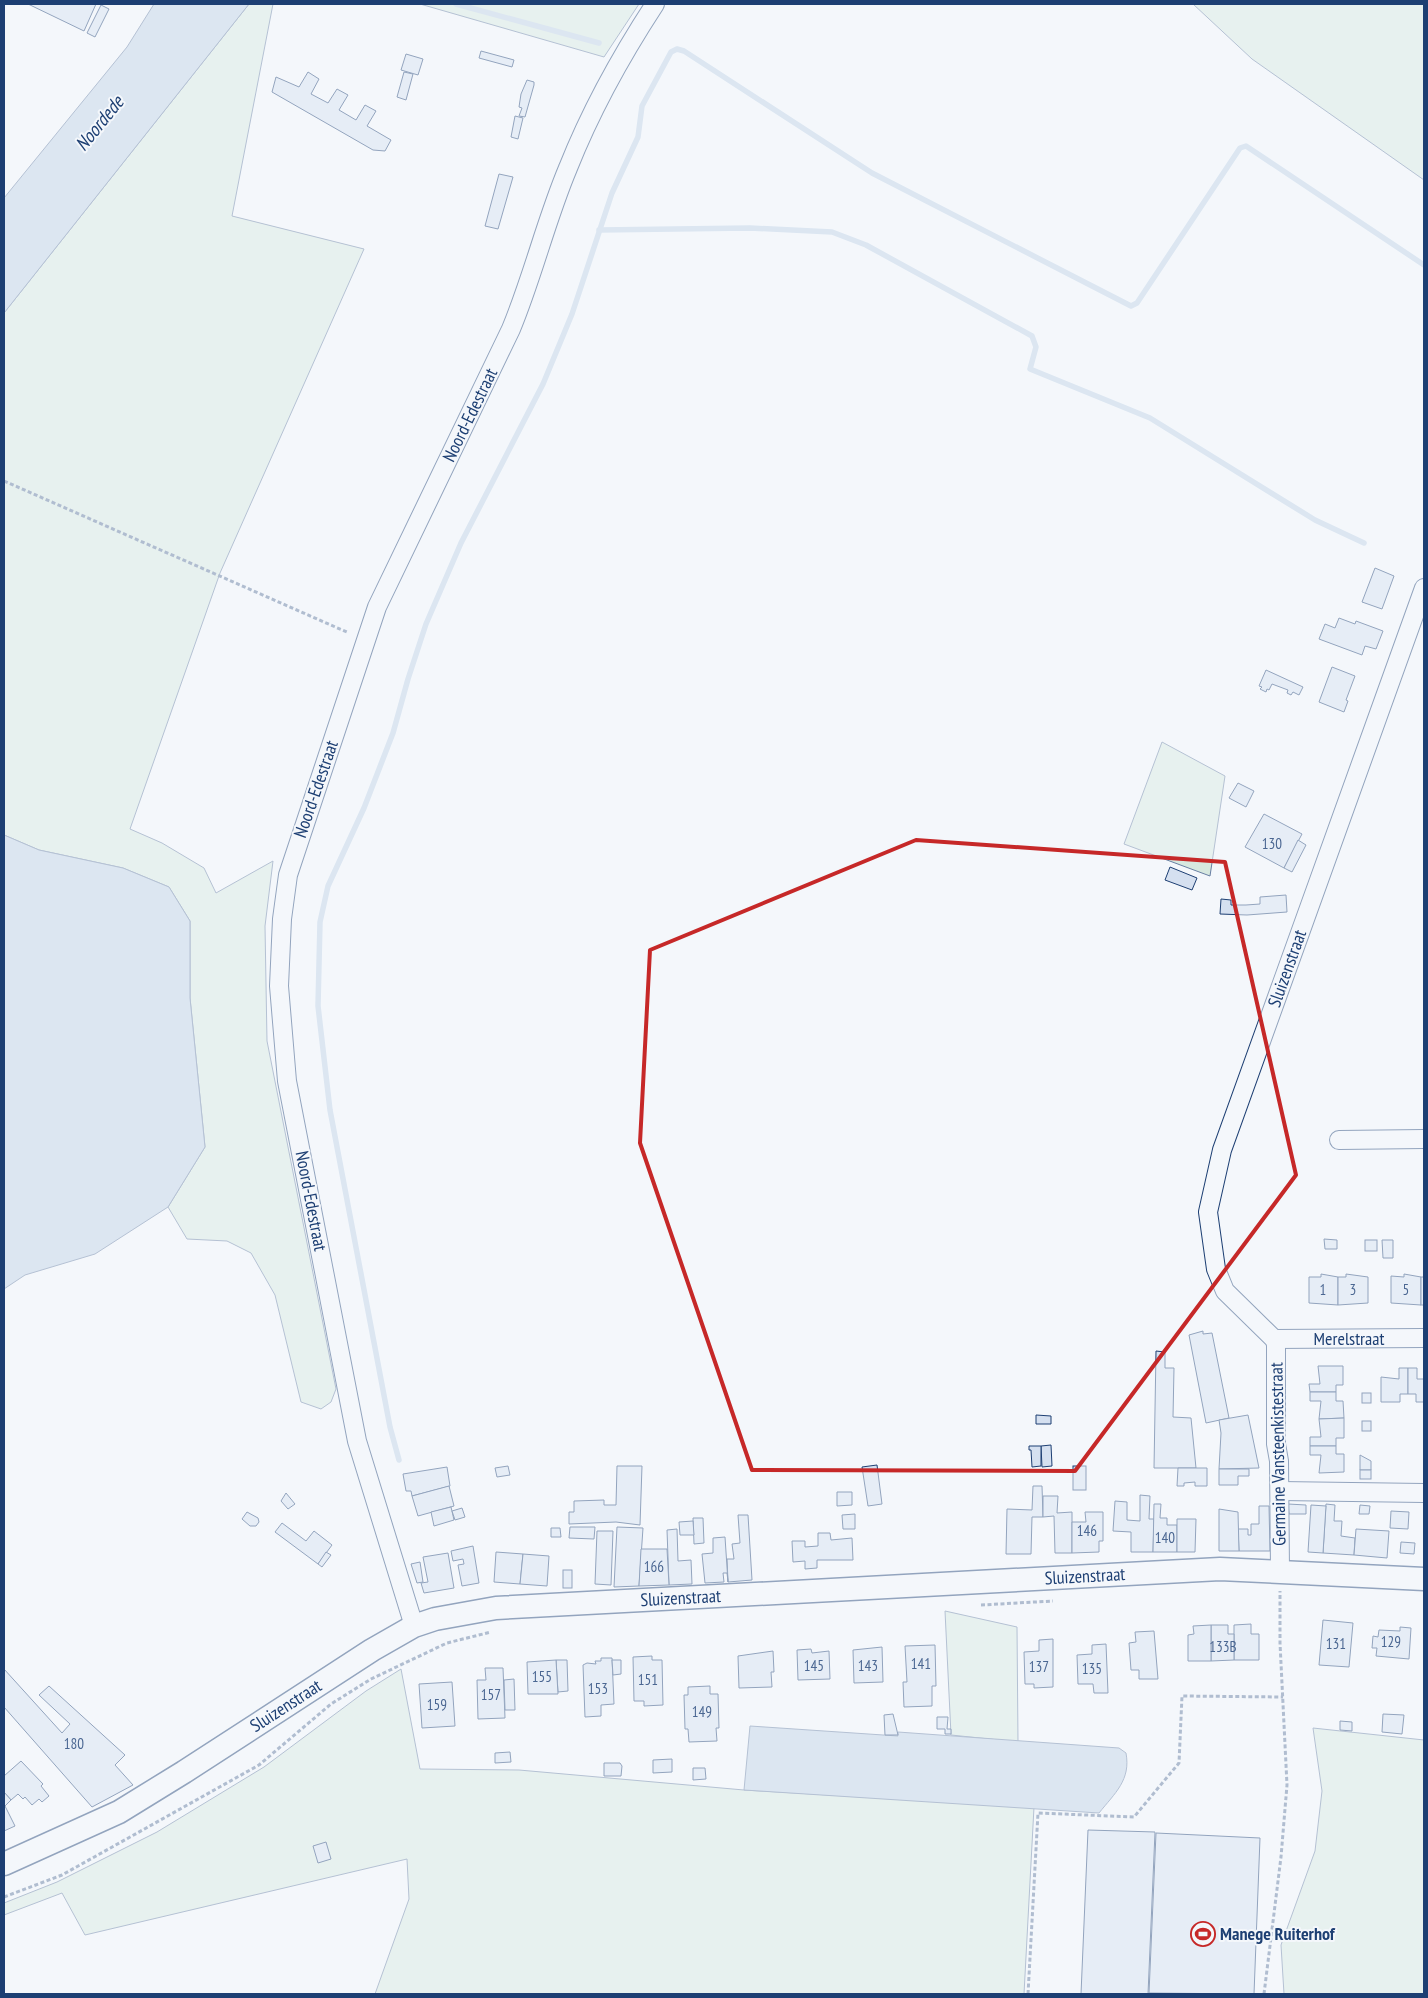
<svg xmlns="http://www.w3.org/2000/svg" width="1428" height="1998" font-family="'PT Sans Narrow',sans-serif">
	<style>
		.green { fill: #d7e8df; stroke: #687fa3 }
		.water { fill: #bed0e5; stroke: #687fa3 }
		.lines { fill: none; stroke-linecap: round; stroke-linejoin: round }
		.stream { stroke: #bed0e5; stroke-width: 5.5 }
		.building { fill: #d5e0f0; stroke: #1d3f73 }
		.minor-casing { stroke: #1d3f73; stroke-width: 20 }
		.tertiary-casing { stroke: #1d3f73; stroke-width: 25 }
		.path { stroke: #5e769c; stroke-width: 3; stroke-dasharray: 4 2.5; stroke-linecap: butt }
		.minor { stroke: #f4f7fb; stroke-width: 18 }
		.tertiary { stroke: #f4f7fb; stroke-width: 22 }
		.marked { fill: none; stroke: #c62828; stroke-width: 4; stroke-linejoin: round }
		.labels { text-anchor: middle; stroke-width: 4; stroke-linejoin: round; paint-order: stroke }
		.number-label { font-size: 15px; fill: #4b6792 }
		.street-label { font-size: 18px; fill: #1d3f73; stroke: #f4f7fb }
		.poi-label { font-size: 18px; font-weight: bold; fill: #1d3f73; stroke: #f4f7fb; text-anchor: start }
		.water-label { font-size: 19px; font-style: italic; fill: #1d3f73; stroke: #f4f7fb }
	</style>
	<rect width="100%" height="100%" fill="#f4f7fb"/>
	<!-- green -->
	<g class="green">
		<path d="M249 4H273L232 216 364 249 220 573 130 829 162 843 204 868 216 893 273 861 265 926 267 1041 336 1389 331 1402 321 1409 301 1402 275 1295 251 1253 227 1241 187 1239 168 1207 205 1147 190 998V921L169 887 123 868 39 850 4 835V313Z"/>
		<path d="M420 4H639L604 57Z"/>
		<path d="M1193 4H1424V180L1252 59Z"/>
		<path d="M1162 742 1225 776 1210 876 1124 844Z"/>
		<path d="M945 1611 1017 1627 1018 1742 951 1735Z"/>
		<path d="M401 1669 420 1769 519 1770 744 1790 1034 1807 1024 1994H375L409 1899 407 1859 85 1935 62 1893 4 1915V1903L57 1882 157 1832 264 1767 366 1691Z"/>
		<path d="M1313 1728 1424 1740V1994H1284L1281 1945 1315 1851 1322 1791Z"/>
	</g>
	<!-- water -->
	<g class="water">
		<path d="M154 4H249L4 313V198L127 47Z"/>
		<path d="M4 835 39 850 123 868 169 887 190 921V998L205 1147 168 1207 95 1254 25 1275 4 1289Z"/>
		<path d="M750 1726 898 1736V1732L1119 1748 1126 1753C1131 1780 1115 1793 1099 1813L744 1790Z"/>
	</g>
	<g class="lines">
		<!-- stream -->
		<g class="stream">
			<path d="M456 4 599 43"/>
			<path d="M599 230 750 228 832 232 866 245 1032 336 1036 347 1030 369 1150 418 1315 520 1364 543"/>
			<path d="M399 1460 390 1427 330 1110 318 1006 320 922 328 886 364 808 393 733 408 679 426 624 461 543 543 384 572 314 612 193 638 137 642 106 671 52 677 49 684 51 872 173 1131 306 1137 303 1240 148 1246 146 1424 265"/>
		</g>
	</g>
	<!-- building -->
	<g class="building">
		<path d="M28 4H96L84 31Z"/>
		<path d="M101 5 109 9 95 37 87 33Z"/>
		<path d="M481 51 514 60 512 67 479 58Z"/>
		<path d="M406 54 423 59 418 75 401 70Z"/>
		<path d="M308 72 319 79 311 94 328 103 337 89 348 95 339 110 356 120 365 105 376 111 367 126 391 140 385 151 373 150 272 92 276 77 299 87Z"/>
		<path d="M404 72 413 74 406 100 397 97Z"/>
		<path d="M527 80 534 82V85L525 117 519 116 522 108 519 107 521 94Z"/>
		<path d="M515 116 523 118 518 139 511 137Z"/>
		<path d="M499 174 513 177 498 229 485 226Z"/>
		<path d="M1375 568 1394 576 1382 609 1362 602Z"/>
		<path d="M1339 618 1355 624 1356 621 1383 631 1376 649 1365 646 1362 655 1319 639 1325 624 1335 628Z"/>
		<path d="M1332 667 1355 676 1346 700 1348 701 1344 712 1319 702Z"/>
		<path d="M1266 670 1303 687 1299 695 1293 692 1291 695 1287 693 1288 690 1272 684 1269 690 1267 689 1266 692 1260 689 1262 687 1259 686Z"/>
		<path d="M1238 783 1254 791 1246 807 1229 798Z"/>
		<path d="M1264 814 1302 834 1284 868 1245 847Z"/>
		<path d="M1298 840 1306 845 1292 872 1284 868Z"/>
		<path d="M1170 867 1197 878 1192 890 1165 880Z"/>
		<path d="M1286 895 1287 912 1247 915 1220 914 1221 899 1231 900V905H1246L1260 904V897Z"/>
		<path d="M1324 1239 1337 1240V1249H1325Z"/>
		<rect x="1365" y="1240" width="12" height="11"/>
		<path d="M1382 1240H1393V1258H1383Z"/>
		<path d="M1321 1274 1338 1277V1305L1309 1303V1277H1321Z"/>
		<path d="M1346 1274 1368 1277V1303L1338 1305V1277H1346Z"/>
		<path d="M1404 1274 1421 1277V1305L1391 1303V1276L1404 1277Z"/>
		<rect x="1421" y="1277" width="3" height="28"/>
		<path d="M1203 1331V1334L1212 1333 1229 1418 1206 1423 1189 1335Z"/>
		<path d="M1156 1351 1165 1352V1368H1174L1173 1417 1191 1418 1196 1468H1154Z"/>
		<path d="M1318 1366H1343V1385H1336V1392H1310L1309 1384H1320Z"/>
		<path d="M1399 1368H1408V1394H1400V1402H1381V1377L1399 1379Z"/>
		<path d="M1408 1368H1417V1379H1424V1402H1416V1394H1408Z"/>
		<path d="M1310 1392H1336V1401H1343L1344 1418 1319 1419 1321 1401H1310Z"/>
		<rect x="1362" y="1393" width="9" height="10"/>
		<path d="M1036 1415 1051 1416V1424H1036Z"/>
		<path d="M1248 1415 1259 1468 1219 1469 1221 1433 1219 1420Z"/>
		<path d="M1344 1418V1438H1336V1446H1310V1437H1321L1319 1419Z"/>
		<rect x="1362" y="1421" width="9" height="10"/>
		<path d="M1051 1445 1052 1466 1042 1467 1041 1446Z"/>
		<path d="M1029 1446H1041V1466L1032 1467 1031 1450H1029Z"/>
		<path d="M1310 1446H1336V1454H1344V1472L1319 1473 1321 1455H1310Z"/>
		<path d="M1360 1455 1371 1461V1470H1360Z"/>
		<path d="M877 1465 882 1504 868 1506 862 1467Z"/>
		<path d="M508 1466 510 1475 497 1477 495 1468Z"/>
		<path d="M617 1466H642L640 1525 616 1522 569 1524V1512H574V1501L604 1500V1505H616Z"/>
		<rect x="1073" y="1466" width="13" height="24"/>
		<path d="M447 1467 450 1486 412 1496 411 1491H406L403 1474Z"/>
		<path d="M1178 1468H1207V1486H1195V1482L1184 1483V1486H1177Z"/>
		<path d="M1219 1469H1249V1476H1238V1485H1219Z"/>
		<rect x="1360" y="1470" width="11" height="9"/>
		<path d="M449 1486 454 1506 418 1516 412 1496Z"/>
		<path d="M1033 1486H1042L1043 1517H1032L1031 1554H1006L1007 1509 1032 1510Z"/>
		<path d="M837 1492H852V1505L837 1506Z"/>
		<path d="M286 1493 295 1504 288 1509 281 1501Z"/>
		<path d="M1140 1495 1150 1496 1149 1519H1154L1153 1552H1131V1532L1113 1531 1115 1501 1127 1502V1520L1140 1521Z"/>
		<path d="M1043 1496H1058L1057 1513 1072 1512V1553H1055L1054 1516 1043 1517Z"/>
		<path d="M1154 1504H1161L1160 1518H1167V1525H1177V1552H1153Z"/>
		<path d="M1288 1504 1306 1505V1514H1289Z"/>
		<path d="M1326 1504 1335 1505 1334 1521H1342L1341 1536 1355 1538 1354 1555 1323 1553Z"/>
		<path d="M1311 1505 1326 1506 1323 1553 1308 1552Z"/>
		<path d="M1360 1505 1370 1506 1369 1514H1359Z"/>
		<path d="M1259 1506H1269L1270 1551H1239L1238 1529H1248V1535H1251V1524H1259Z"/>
		<path d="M451 1507 454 1520 434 1526 431 1512Z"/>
		<path d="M462 1508 465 1517 455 1520 452 1511Z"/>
		<path d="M1219 1509 1238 1512 1239 1551H1219Z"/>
		<path d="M1391 1511 1409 1512 1408 1529 1390 1528Z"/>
		<path d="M247 1512 258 1518 259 1522 256 1526H250L242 1519Z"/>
		<path d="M1085 1512H1103V1541H1099V1552L1072 1553V1522H1086Z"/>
		<path d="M855 1514V1529H843L842 1515Z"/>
		<path d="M738 1515H748L752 1580 728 1582 727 1559H734L732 1544 740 1543Z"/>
		<path d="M693 1518H703L704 1543 694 1544Z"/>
		<path d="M1177 1519H1196L1195 1552H1177Z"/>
		<path d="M693 1521 694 1535H680L679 1522Z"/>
		<path d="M282 1523 306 1541 314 1531 332 1545 318 1564 275 1532Z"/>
		<path d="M570 1527H595L594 1539 569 1538Z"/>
		<path d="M617 1527 643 1528 639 1586 614 1587Z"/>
		<path d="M551 1528H560L561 1537H551Z"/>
		<path d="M677 1529 678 1561 691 1560 692 1584 669 1585 667 1530Z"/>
		<path d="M1356 1529 1389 1531 1387 1558 1354 1555Z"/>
		<path d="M597 1531H613L611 1585 595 1584Z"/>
		<path d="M818 1533H830L831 1540 852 1538 853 1560H817V1568L805 1569V1561L793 1562 792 1541H805V1547L818 1546Z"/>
		<path d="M725 1537 728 1582 727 1573H723L724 1582 705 1583 702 1554 713 1553V1538Z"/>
		<path d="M1401 1542 1415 1543 1414 1554 1400 1553Z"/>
		<path d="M473 1546 479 1583 462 1586 458 1565 464 1564 463 1559 453 1561 451 1551Z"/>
		<path d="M641 1549H667L669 1585 639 1586Z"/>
		<path d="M326 1552 331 1555 322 1567 318 1564Z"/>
		<path d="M496 1552 523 1554 520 1584 494 1582Z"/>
		<path d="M448 1553 454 1588 424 1593 421 1583 428 1582 423 1557Z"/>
		<path d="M523 1554 549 1556 547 1586 520 1584Z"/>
		<path d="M420 1562 423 1582 417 1583 411 1564Z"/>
		<rect x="563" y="1570" width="9" height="18"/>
		<path d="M1323 1620 1353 1623 1349 1667 1319 1665Z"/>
		<path d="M1251 1624V1634H1259V1660H1234V1625Z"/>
		<path d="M1211 1625H1228V1634H1234V1660L1211 1661Z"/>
		<path d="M1211 1625V1661H1188V1635L1194 1634 1193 1626Z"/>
		<path d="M1400 1627 1411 1628 1409 1659 1376 1656 1377 1648H1372L1373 1636 1378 1637 1379 1630 1400 1631Z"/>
		<path d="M1154 1631 1158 1679H1139V1670H1131L1129 1643 1136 1642 1135 1632Z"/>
		<path d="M1053 1639V1687L1034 1688V1684H1025L1024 1652 1039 1651V1640Z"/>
		<path d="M1106 1644 1108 1693H1094L1093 1684H1078L1077 1655 1092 1654V1645Z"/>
		<path d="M935 1645 936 1686H932V1706L904 1707 903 1682H907L905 1646Z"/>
		<path d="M882 1647 883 1682 854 1683 853 1650Z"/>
		<path d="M811 1649 812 1653 829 1651 830 1679 798 1680 797 1650Z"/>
		<path d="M773 1651 774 1672H771L772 1687 739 1688 738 1656Z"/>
		<path d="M652 1656V1660H662L663 1705 644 1706V1701H634L633 1657Z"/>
		<path d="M601 1658H612L614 1704 601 1705V1716L585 1717 583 1665 587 1663 596 1664 595 1661H601Z"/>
		<path d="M556 1660H567L568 1691 558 1692Z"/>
		<path d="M556 1660 558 1694H528L527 1662Z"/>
		<path d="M612 1660H621V1674L613 1675Z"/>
		<path d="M485 1668H503L505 1718 478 1719 477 1680H486Z"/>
		<path d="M4 1669 62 1733 70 1724 39 1695 49 1686 125 1755 115 1765 133 1785 92 1807 4 1707Z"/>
		<path d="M514 1679 515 1710H505L504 1680Z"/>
		<path d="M452 1682 455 1726 422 1728 419 1684Z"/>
		<path d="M710 1686V1694H718L719 1728H716L717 1741 689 1742 688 1729H685L684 1695H688V1687Z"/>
		<path d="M893 1714 898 1735H885L884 1715Z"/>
		<path d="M1383 1714 1404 1715 1402 1734 1382 1732Z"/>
		<path d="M937 1717H948L947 1729H951V1734H945V1729H937Z"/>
		<path d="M1340 1721 1352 1722V1731L1340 1730Z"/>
		<path d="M510 1752 511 1762 495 1763V1753Z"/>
		<path d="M672 1759V1772L653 1773V1760Z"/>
		<path d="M21 1761 43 1784 41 1786 49 1796 42 1802 39 1799 32 1805 25 1797 23 1799 18 1794 11 1800 4 1792V1776Z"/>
		<path d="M604 1763H620L622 1766 621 1776H604Z"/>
		<path d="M693 1768H705L706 1779 693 1780Z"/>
		<path d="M4 1792 11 1800 5 1806 15 1826 4 1831Z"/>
		<path d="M1088 1830 1155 1832 1148 1994H1081Z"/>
		<path d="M1156 1833 1260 1838 1254 1994 1149 1993Z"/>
		<path d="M326 1842 331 1859 318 1863 313 1846Z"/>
	</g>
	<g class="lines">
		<defs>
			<g id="minor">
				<path d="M1339 1140 1424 1139"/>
				<path d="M1274 1339 1424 1338"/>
				<path d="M1280 1491 1424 1493"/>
				<path id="s1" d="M1280 1570 1279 1461 1276 1444V1344L1274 1339 1225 1291 1216 1269 1208 1212 1222 1150 1424 588"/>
				<path d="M414 1626 357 1441 287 1081 279 986 282 919 288 875 377 607 511 329C533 276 546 220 568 168 591 110 621 56 655 4"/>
			</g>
			<g id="tertiary">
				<path id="s2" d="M4 1864 119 1812 184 1772 372 1650 414 1626 435 1619 496 1608 1220 1569 1424 1579"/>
			</g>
		</defs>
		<!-- minor casing -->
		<use href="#minor" class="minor-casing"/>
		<!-- tertiary casing -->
		<use href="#tertiary" class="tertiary-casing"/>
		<!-- path -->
		<g class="path">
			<path d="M4 481 349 633"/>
			<path d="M981 1605 1053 1601"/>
			<path d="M4 1897 62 1875 259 1765 331 1704 371 1679 447 1643 491 1632"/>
			<path d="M1028 1994 1038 1813 1134 1817 1179 1763 1182 1696 1283 1697"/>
			<path d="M1264 1994 1281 1857 1287 1785 1280 1643V1591"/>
		</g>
		<!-- minor -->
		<use href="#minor" class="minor"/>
		<!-- tertiary -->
		<use href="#tertiary" class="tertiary"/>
	</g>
	<!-- marked area -->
	<path d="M0 0H1428V1998H0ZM916 840 1225 862 1296 1175 1075 1471 752 1470 640 1143 650 950Z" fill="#f4f7fb" fill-opacity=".55" fill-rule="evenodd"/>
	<path class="marked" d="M916 840 1225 862 1296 1175 1075 1471 752 1470 640 1143 650 950Z"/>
	<!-- icons -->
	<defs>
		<symbol id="stadium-ring" viewBox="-11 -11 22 22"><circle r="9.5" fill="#f4f7fb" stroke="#c62828" stroke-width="1.5"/><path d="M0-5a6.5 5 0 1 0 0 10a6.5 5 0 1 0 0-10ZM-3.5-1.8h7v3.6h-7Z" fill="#c62828"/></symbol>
	</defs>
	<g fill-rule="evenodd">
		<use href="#stadium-ring" x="1189" y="1920" width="28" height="28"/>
	</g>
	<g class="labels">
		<!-- number labels -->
		<g class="number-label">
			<text x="1272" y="849">130</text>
			<text x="1323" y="1295">1</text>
			<text x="1353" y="1295">3</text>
			<text x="1406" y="1295">5</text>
			<text x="1087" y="1536">146</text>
			<text x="1165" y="1543">140</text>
			<text x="654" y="1572">166</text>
			<text x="1391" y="1647">129</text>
			<text x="1336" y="1649">131</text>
			<text x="1223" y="1652">133B</text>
			<text x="921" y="1669">141</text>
			<text x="814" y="1671">145</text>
			<text x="868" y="1671">143</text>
			<text x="1039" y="1672">137</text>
			<text x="1092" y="1674">135</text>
			<text x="542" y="1682">155</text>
			<text x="648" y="1685">151</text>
			<text x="598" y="1694">153</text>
			<text x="491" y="1700">157</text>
			<text x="437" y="1710">159</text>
			<text x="702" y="1717">149</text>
			<text x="74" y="1749">180</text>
		</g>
		<!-- street labels -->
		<g class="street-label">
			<text transform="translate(470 415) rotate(-64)" y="6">Noord-Edestraat</text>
			<text transform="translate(316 789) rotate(-71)" y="6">Noord-Edestraat</text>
			<text dy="6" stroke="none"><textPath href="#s1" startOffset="638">Sluizenstraat</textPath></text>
			<text transform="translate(311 1201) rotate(79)" y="6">Noord-Edestraat</text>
			<text x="1349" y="1345">Merelstraat</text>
			<text transform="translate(1278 1454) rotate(-91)" y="6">Germaine Vansteenkistestraat</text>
			<text dy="6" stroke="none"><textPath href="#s2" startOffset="1149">Sluizenstraat</textPath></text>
			<text dy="6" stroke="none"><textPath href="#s2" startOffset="744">Sluizenstraat</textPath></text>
			<text dy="6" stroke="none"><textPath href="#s2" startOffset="324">Sluizenstraat</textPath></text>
		</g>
		<!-- poi labels -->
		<g class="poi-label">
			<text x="1220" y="1940">Manege Ruiterhof</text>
		</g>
		<!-- water labels -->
		<g class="water-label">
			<text transform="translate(99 123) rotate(-51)" y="7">Noordede</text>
		</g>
	</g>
	<!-- border -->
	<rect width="1428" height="1998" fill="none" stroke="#1d3f73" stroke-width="10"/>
</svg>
